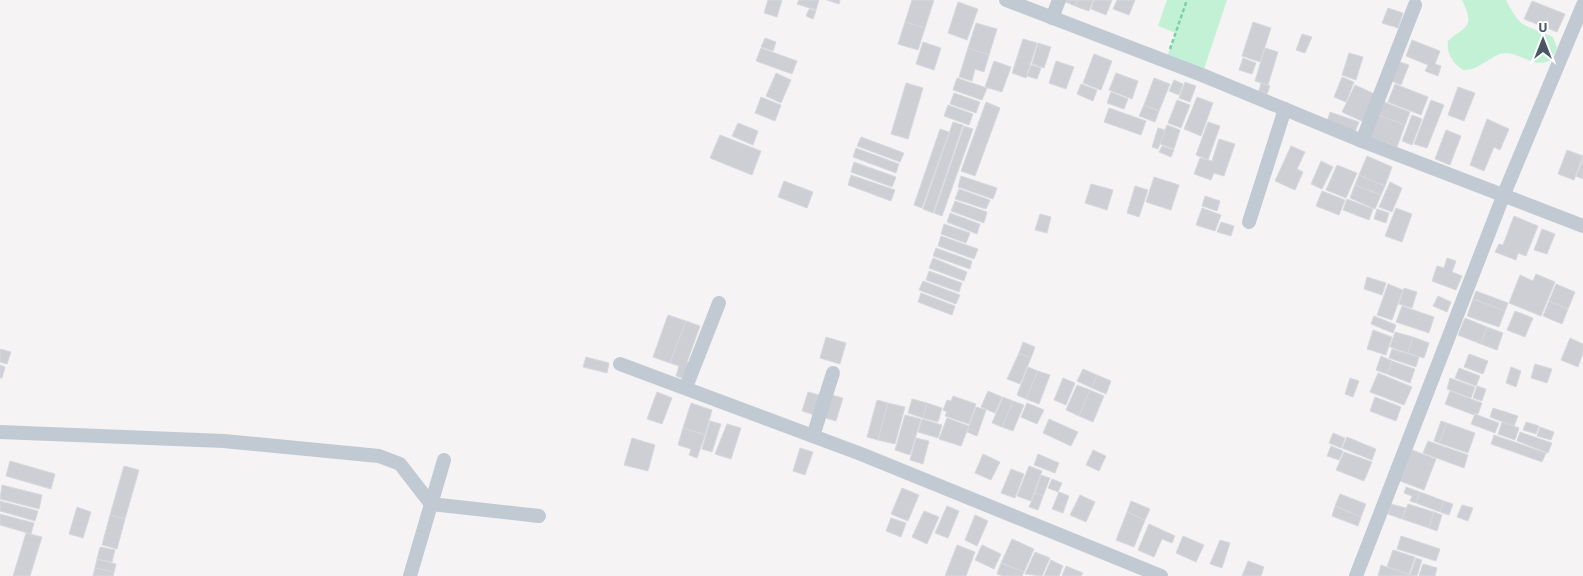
<svg xmlns="http://www.w3.org/2000/svg" width="1583" height="576" font-family="Barlow,sans-serif">
	<style>
		.green { fill: #c3f1d5 }
		.building { fill: #cdcfd5; stroke: #d7d9de }
		.lines { fill: none; stroke-linecap: round; stroke-linejoin: round }
		.path { stroke: #7ad0a6; stroke-width: 2.5; stroke-dasharray: 4 2.5; stroke-linecap: butt }
		.minor { stroke: #c1cad2; stroke-width: 14 }
	</style>
	<rect width="100%" height="100%" fill="#f5f3f3"/>
	<!-- green -->
	<g class="green">
		<path d="M1167 0H1227L1202 75 1165 62 1176 33 1158 26Z"/>
		<path d="M1462 0H1506C1523 32 1523 23 1553 37L1557 48 1551 60C1534 69 1523 54 1506 53 1491 53 1483 70 1463 70 1453 63 1446 54 1448 41 1465 25 1476 29 1462 0Z"/>
	</g>
	<!-- building -->
	<g class="building">
		<path d="M768 0H782L777 17 764 13Z"/>
		<path d="M799 0H819L816 10 797 4Z"/>
		<path d="M827 0H840L839 4Z"/>
		<path d="M912 0H934L925 28 905 22Z"/>
		<path d="M1061 0H1078L1075 6Z"/>
		<path d="M1078 0H1093L1089 11 1075 6Z"/>
		<path d="M1094 0H1112L1106 15 1091 9Z"/>
		<path d="M1117 0H1135L1129 15 1113 9Z"/>
		<path d="M1532 1 1565 14 1557 32 1524 19Z"/>
		<path d="M958 2 978 9 967 40 948 33Z"/>
		<path d="M1388 8 1403 13 1398 28 1382 23Z"/>
		<path d="M809 9 816 11 813 19 806 16Z"/>
		<path d="M905 22 925 28 918 50 898 44Z"/>
		<path d="M1253 22 1271 28 1260 62 1242 56Z"/>
		<path d="M976 23 997 29 989 55 968 48Z"/>
		<path d="M1302 34 1312 37 1305 53 1296 50Z"/>
		<path d="M765 38 776 42 773 51 761 47Z"/>
		<path d="M1023 39 1037 43 1026 78 1012 73Z"/>
		<path d="M1412 40 1440 51 1435 64 1441 66 1438 76 1425 71 1428 65 1406 56Z"/>
		<path d="M923 42 941 48 934 70 916 64Z"/>
		<path d="M1038 43 1051 47 1044 68 1032 64Z"/>
		<path d="M761 48 797 61 792 74 756 61Z"/>
		<path d="M968 48 989 55 984 72 975 69 972 81 959 77Z"/>
		<path d="M1265 48 1278 52 1268 85 1255 81Z"/>
		<path d="M1349 53 1363 57 1356 80 1342 75Z"/>
		<path d="M1094 54 1112 61 1101 90 1083 83Z"/>
		<path d="M1243 58 1256 63 1252 74 1239 70Z"/>
		<path d="M994 61 1011 67 1002 92 985 87Z"/>
		<path d="M1056 61 1074 67 1066 89 1049 83Z"/>
		<path d="M1397 61 1409 65 1401 85 1389 80Z"/>
		<path d="M1031 65 1041 68 1037 79 1027 76Z"/>
		<path d="M776 73 791 80 781 103 766 96Z"/>
		<path d="M1116 73 1138 81 1132 99 1109 90Z"/>
		<path d="M1342 77 1354 82 1346 102 1334 97Z"/>
		<path d="M957 78 987 88 982 100 953 90Z"/>
		<path d="M1154 78 1170 84 1159 111 1144 105Z"/>
		<path d="M1174 80 1183 84 1179 95 1169 91Z"/>
		<path d="M1185 82 1196 86 1190 102 1179 98Z"/>
		<path d="M906 83 923 88 908 139 891 134Z"/>
		<path d="M1261 83 1270 86 1267 94 1259 91Z"/>
		<path d="M1081 84 1097 90 1093 101 1077 94Z"/>
		<path d="M1395 84 1428 97 1421 115 1388 102Z"/>
		<path d="M1355 85 1379 96 1366 123 1342 112Z"/>
		<path d="M1458 87 1475 93 1464 121 1448 115Z"/>
		<path d="M1111 92 1128 99 1124 109 1107 103Z"/>
		<path d="M954 93 980 102 976 113 950 104Z"/>
		<path d="M761 97 781 105 775 121 755 113Z"/>
		<path d="M1197 97 1213 103 1201 136 1184 129Z"/>
		<path d="M1177 100 1190 105 1181 128 1168 123Z"/>
		<path d="M1431 100 1444 105 1427 148 1414 144Z"/>
		<path d="M986 102 1000 108 975 176 961 171Z"/>
		<path d="M1384 102 1410 112 1405 125 1378 115Z"/>
		<path d="M948 105 973 114 969 125 944 116Z"/>
		<path d="M1144 105 1159 111 1155 122 1139 116Z"/>
		<path d="M1109 108 1146 121 1141 135 1104 122Z"/>
		<path d="M1330 112 1359 122 1355 132 1327 122Z"/>
		<path d="M1378 115 1405 125 1397 147 1370 137Z"/>
		<path d="M1412 115 1422 119 1412 145 1402 141Z"/>
		<path d="M1487 119 1509 129 1500 150 1494 147 1484 171 1470 165Z"/>
		<path d="M953 122 963 125 933 213 923 209Z"/>
		<path d="M1208 122 1220 126 1208 160 1196 155Z"/>
		<path d="M738 123 758 131 753 145 732 136Z"/>
		<path d="M1167 125 1180 130 1174 149 1160 144Z"/>
		<path d="M964 126 973 129 942 216 934 213Z"/>
		<path d="M1158 128 1165 130 1158 149 1152 147Z"/>
		<path d="M940 129 949 132 922 208 914 205Z"/>
		<path d="M1446 130 1461 136 1450 165 1435 159Z"/>
		<path d="M720 135 761 151 752 175 710 158Z"/>
		<path d="M861 137 904 153 900 162 857 146Z"/>
		<path d="M1219 139 1235 144 1224 176 1214 173 1211 180 1194 174 1200 158 1212 161Z"/>
		<path d="M1162 146 1174 150 1171 157 1159 152Z"/>
		<path d="M1291 146 1305 152 1297 169 1303 172 1295 190 1275 181Z"/>
		<path d="M856 148 899 164 896 173 853 157Z"/>
		<path d="M1567 150 1583 156 1574 180 1558 174Z"/>
		<path d="M1367 156 1392 167 1385 186 1359 175Z"/>
		<path d="M1583 159V179L1576 176Z"/>
		<path d="M1321 161 1333 167 1322 189 1311 184Z"/>
		<path d="M854 162 896 177 892 187 851 172Z"/>
		<path d="M1337 165 1357 173 1346 198 1326 190Z"/>
		<path d="M851 175 895 190 891 201 848 185Z"/>
		<path d="M1359 175 1385 186 1381 195 1355 185Z"/>
		<path d="M961 176 997 188 993 199 958 187Z"/>
		<path d="M1154 177 1179 185 1171 210 1146 202Z"/>
		<path d="M784 181 813 192 807 208 778 197Z"/>
		<path d="M1390 182 1402 188 1392 212 1379 207Z"/>
		<path d="M1091 184 1113 190 1107 210 1085 203Z"/>
		<path d="M1355 185 1381 195 1375 209 1350 198Z"/>
		<path d="M1135 186 1148 190 1139 217 1127 213Z"/>
		<path d="M959 189 990 200 986 209 955 199Z"/>
		<path d="M1322 191 1345 200 1339 215 1316 206Z"/>
		<path d="M1205 196 1220 201 1217 211 1202 206Z"/>
		<path d="M1347 199 1373 209 1369 220 1343 210Z"/>
		<path d="M955 201 987 212 984 223 951 211Z"/>
		<path d="M1202 208 1221 215 1215 231 1196 225Z"/>
		<path d="M1396 208 1412 214 1402 242 1385 236Z"/>
		<path d="M1377 209 1389 213 1386 223 1374 219Z"/>
		<path d="M950 213 980 224 977 234 947 222Z"/>
		<path d="M1040 214 1051 217 1047 233 1035 230Z"/>
		<path d="M1514 216 1538 226 1526 256 1518 253 1516 260 1495 252 1499 244 1503 245Z"/>
		<path d="M1221 222 1234 226 1231 236 1217 232Z"/>
		<path d="M944 224 970 233 966 243 941 234Z"/>
		<path d="M1542 229 1555 234 1547 254 1534 250Z"/>
		<path d="M941 236 978 249 974 259 938 246Z"/>
		<path d="M936 248 972 261 970 269 933 256Z"/>
		<path d="M933 258 967 272 964 281 929 268Z"/>
		<path d="M1447 258 1456 261 1452 272 1462 276 1456 290 1432 281 1437 266 1444 268Z"/>
		<path d="M929 271 962 283 959 292 926 280Z"/>
		<path d="M1536 274 1555 282 1541 316 1509 303 1520 275 1533 281Z"/>
		<path d="M1367 277 1386 283 1382 295 1364 289Z"/>
		<path d="M923 281 960 295 956 304 919 290Z"/>
		<path d="M1388 284 1403 290 1392 320 1377 315Z"/>
		<path d="M1556 284 1575 292 1568 309 1549 301Z"/>
		<path d="M1404 288 1417 292 1412 308 1399 304Z"/>
		<path d="M1476 291 1508 303 1505 311 1473 299Z"/>
		<path d="M921 293 955 306 952 315 918 302Z"/>
		<path d="M1438 296 1451 302 1447 312 1433 306Z"/>
		<path d="M1473 299 1505 311 1499 327 1467 316Z"/>
		<path d="M1549 301 1568 309 1562 324 1543 316Z"/>
		<path d="M1402 306 1434 317 1429 333 1396 322Z"/>
		<path d="M1515 311 1533 318 1525 337 1507 330Z"/>
		<path d="M668 315 686 321 670 363 653 357Z"/>
		<path d="M1374 316 1396 325 1393 333 1371 324Z"/>
		<path d="M1465 318 1487 327 1481 344 1458 335Z"/>
		<path d="M686 321 700 326 687 362 693 364 687 380 676 376 679 366 670 363Z"/>
		<path d="M1487 327 1503 333 1497 350 1481 344Z"/>
		<path d="M1373 330 1392 337 1386 355 1367 349Z"/>
		<path d="M1395 332 1413 337 1408 353 1390 347Z"/>
		<path d="M826 337 846 343 840 364 820 358Z"/>
		<path d="M1413 337 1429 343 1424 358 1408 353Z"/>
		<path d="M1570 338 1583 344V353L1578 367 1561 360Z"/>
		<path d="M1023 342 1035 347 1031 358 1019 353Z"/>
		<path d="M0 349 11 352 7 364 0 362Z"/>
		<path d="M1392 349 1419 357 1416 367 1389 358Z"/>
		<path d="M1019 353 1031 358 1020 384 1007 379Z"/>
		<path d="M1469 354 1488 361 1483 374 1464 367Z"/>
		<path d="M1381 356 1392 361 1387 374 1376 370Z"/>
		<path d="M586 357 609 363 607 373 583 367Z"/>
		<path d="M1392 361 1415 369 1410 383 1387 374Z"/>
		<path d="M1535 364 1552 369 1547 383 1531 378Z"/>
		<path d="M0 365 5 367 2 378H0Z"/>
		<path d="M1028 367 1038 371 1026 399 1017 395Z"/>
		<path d="M1511 367 1521 371 1516 387 1506 383Z"/>
		<path d="M1459 368 1480 376 1476 386 1455 378Z"/>
		<path d="M1083 369 1097 375 1092 388 1077 381Z"/>
		<path d="M1038 371 1050 375 1039 404 1026 399Z"/>
		<path d="M1378 373 1412 387 1404 405 1370 392Z"/>
		<path d="M1097 375 1111 381 1106 394 1092 388Z"/>
		<path d="M1063 378 1075 383 1066 405 1054 400Z"/>
		<path d="M1350 378 1359 381 1353 397 1345 394Z"/>
		<path d="M1450 378 1475 387 1471 398 1447 389Z"/>
		<path d="M1077 385 1090 390 1079 416 1066 410Z"/>
		<path d="M1477 386 1486 389 1482 401 1473 398Z"/>
		<path d="M1090 390 1104 396 1093 422 1079 416Z"/>
		<path d="M988 391 1002 397 995 413 981 407Z"/>
		<path d="M1450 391 1482 403 1478 414 1475 413 1474 415 1445 404Z"/>
		<path d="M657 392 672 398 662 424 647 419Z"/>
		<path d="M808 392 823 396 818 416 802 411Z"/>
		<path d="M828 394 843 398 836 421 822 417Z"/>
		<path d="M953 396 976 404 969 424 945 416 947 412 943 410 947 400 951 401Z"/>
		<path d="M1003 397 1013 401 1002 427 992 423Z"/>
		<path d="M1375 397 1401 407 1396 421 1370 411Z"/>
		<path d="M912 399 927 403 923 418 908 413Z"/>
		<path d="M877 400 888 403 878 440 867 437Z"/>
		<path d="M1013 401 1024 405 1013 431 1002 427Z"/>
		<path d="M691 403 712 410 705 435 683 428Z"/>
		<path d="M888 403 905 407 895 444 878 440Z"/>
		<path d="M927 403 942 408 938 422 923 418Z"/>
		<path d="M1027 403 1044 410 1037 424 1021 417Z"/>
		<path d="M976 407 986 410 977 436 967 432Z"/>
		<path d="M1493 408 1518 416 1514 426 1490 417Z"/>
		<path d="M1475 414 1499 423 1495 433 1471 424Z"/>
		<path d="M905 415 921 419 910 455 895 450Z"/>
		<path d="M947 418 969 426 961 446 939 439Z"/>
		<path d="M922 419 942 425 938 438 918 432Z"/>
		<path d="M1049 419 1078 432 1071 446 1043 433Z"/>
		<path d="M710 421 721 424 712 452 702 449Z"/>
		<path d="M1441 421 1447 423 1439 443 1434 441Z"/>
		<path d="M1502 422 1519 428 1515 440 1498 434Z"/>
		<path d="M1526 422 1539 426 1536 434 1523 430Z"/>
		<path d="M1447 423 1475 433 1468 453 1439 443Z"/>
		<path d="M727 424 741 428 731 459 715 454Z"/>
		<path d="M1540 427 1554 432 1551 440 1537 436Z"/>
		<path d="M683 428 705 435 697 458 689 455 691 449 678 445Z"/>
		<path d="M1520 432 1552 443 1548 453 1517 441Z"/>
		<path d="M1333 433 1345 438 1341 448 1329 443Z"/>
		<path d="M1494 435 1546 453 1542 462 1491 444Z"/>
		<path d="M1347 437 1376 449 1372 460 1342 448Z"/>
		<path d="M632 438 655 445 648 471 624 465Z"/>
		<path d="M916 438 929 441 923 464 910 460Z"/>
		<path d="M1428 441 1468 455 1464 468 1423 453Z"/>
		<path d="M1331 446 1343 451 1339 460 1327 456Z"/>
		<path d="M800 448 813 452 805 475 793 471Z"/>
		<path d="M1093 450 1106 456 1099 471 1086 465Z"/>
		<path d="M1412 450 1436 459 1424 490 1400 481Z"/>
		<path d="M1344 452 1372 462 1364 481 1336 470Z"/>
		<path d="M983 454 1000 462 991 480 975 473Z"/>
		<path d="M1038 454 1059 463 1055 473 1034 465Z"/>
		<path d="M10 461 55 474 51 489 6 476Z"/>
		<path d="M124 466 139 470 125 519 110 515Z"/>
		<path d="M1029 466 1042 471 1031 501 1017 496Z"/>
		<path d="M1011 469 1024 474 1015 498 1001 493Z"/>
		<path d="M1041 475 1050 478 1043 496 1035 493Z"/>
		<path d="M1052 479 1062 483 1058 492 1048 488Z"/>
		<path d="M2 485 42 495 39 509 0 499Z"/>
		<path d="M1406 487 1420 492 1416 503 1410 501 1412 496 1404 493Z"/>
		<path d="M902 488 919 495 908 521 891 514Z"/>
		<path d="M1059 492 1069 496 1063 513 1052 509Z"/>
		<path d="M1420 492 1444 501 1440 512 1416 503Z"/>
		<path d="M1035 493 1043 496 1038 510 1029 507Z"/>
		<path d="M1340 494 1366 504 1361 517 1335 506Z"/>
		<path d="M1080 495 1095 502 1086 522 1070 515Z"/>
		<path d="M0 501 38 511 35 521 0 511Z"/>
		<path d="M1131 501 1150 509 1145 520 1127 512Z"/>
		<path d="M1444 501 1453 504 1449 515 1440 512Z"/>
		<path d="M1391 504 1406 508 1402 519 1388 514Z"/>
		<path d="M1408 504 1434 512 1429 528 1402 519Z"/>
		<path d="M1462 505 1473 508 1468 521 1457 517Z"/>
		<path d="M947 506 959 511 948 538 935 533Z"/>
		<path d="M1335 506 1361 517 1358 526 1332 516Z"/>
		<path d="M77 507 91 512 83 538 69 534Z"/>
		<path d="M924 511 939 517 927 544 912 537Z"/>
		<path d="M1127 512 1145 520 1134 547 1116 540Z"/>
		<path d="M1434 512 1442 515 1437 531 1429 528Z"/>
		<path d="M0 514 34 523 31 534 0 525Z"/>
		<path d="M110 515 125 519 117 549 102 545Z"/>
		<path d="M975 515 988 521 977 546 965 540Z"/>
		<path d="M891 518 906 523 901 537 886 531Z"/>
		<path d="M1149 524 1175 536 1172 543 1162 539 1154 557 1138 550Z"/>
		<path d="M26 533 42 537 30 576H13Z"/>
		<path d="M1183 536 1204 545 1196 562 1176 553Z"/>
		<path d="M1401 536 1440 549 1436 561 1397 549Z"/>
		<path d="M1012 539 1034 549 1024 572 1001 563Z"/>
		<path d="M1220 540 1230 543 1222 568 1210 564Z"/>
		<path d="M957 545 975 552 966 576H945Z"/>
		<path d="M982 545 1001 554 994 569 975 560Z"/>
		<path d="M100 547 115 550 112 562 97 559Z"/>
		<path d="M1393 550 1415 557 1409 574 1387 567Z"/>
		<path d="M1035 552 1050 558 1042 576 1025 574Z"/>
		<path d="M1416 558 1422 560 1417 576 1410 575Z"/>
		<path d="M97 559 116 564 114 572 95 568Z"/>
		<path d="M1051 560 1063 566 1059 576H1044Z"/>
		<path d="M1248 561 1264 567 1261 576H1242Z"/>
		<path d="M1001 563 1024 572 1022 576H1003L997 574Z"/>
		<path d="M1423 564 1437 568 1435 576H1419Z"/>
		<path d="M1381 565 1413 576H1378Z"/>
		<path d="M1066 566 1083 573 1081 576H1062Z"/>
		<path d="M95 568 114 572 113 576H93Z"/>
	</g>
	<g class="lines">
		<!-- path -->
		<path class="path" d="M1170 49 1187 0"/>
		<!-- minor -->
		<g class="minor">
			<path d="M1006 0 1202 75 1362 141 1583 226"/>
			<path d="M1052 18 1059 0"/>
			<path d="M1362 141 1415 5"/>
			<path d="M1249 222 1285 109"/>
			<path d="M620 364 861 454 1161 576"/>
			<path d="M686 387 719 303"/>
			<path d="M0 432 224 441 379 456 400 464 431 504 539 516"/>
			<path d="M813 436 833 373"/>
			<path d="M410 576 444 460"/>
			<path d="M1356 576 1504 194 1583 5"/>
		</g>
	</g>
	<!-- north arrow -->
	<g transform="translate(1543 40)" stroke="#ffffff" stroke-width="4" paint-order="stroke">
	<path d="M0-4L9 19L0 12L-9 19Z" fill="#4a5661"/>
	<text y="-8" font-size="14" font-weight="bold" text-anchor="middle" fill="#4a5661">U</text>
	</g>
</svg>
